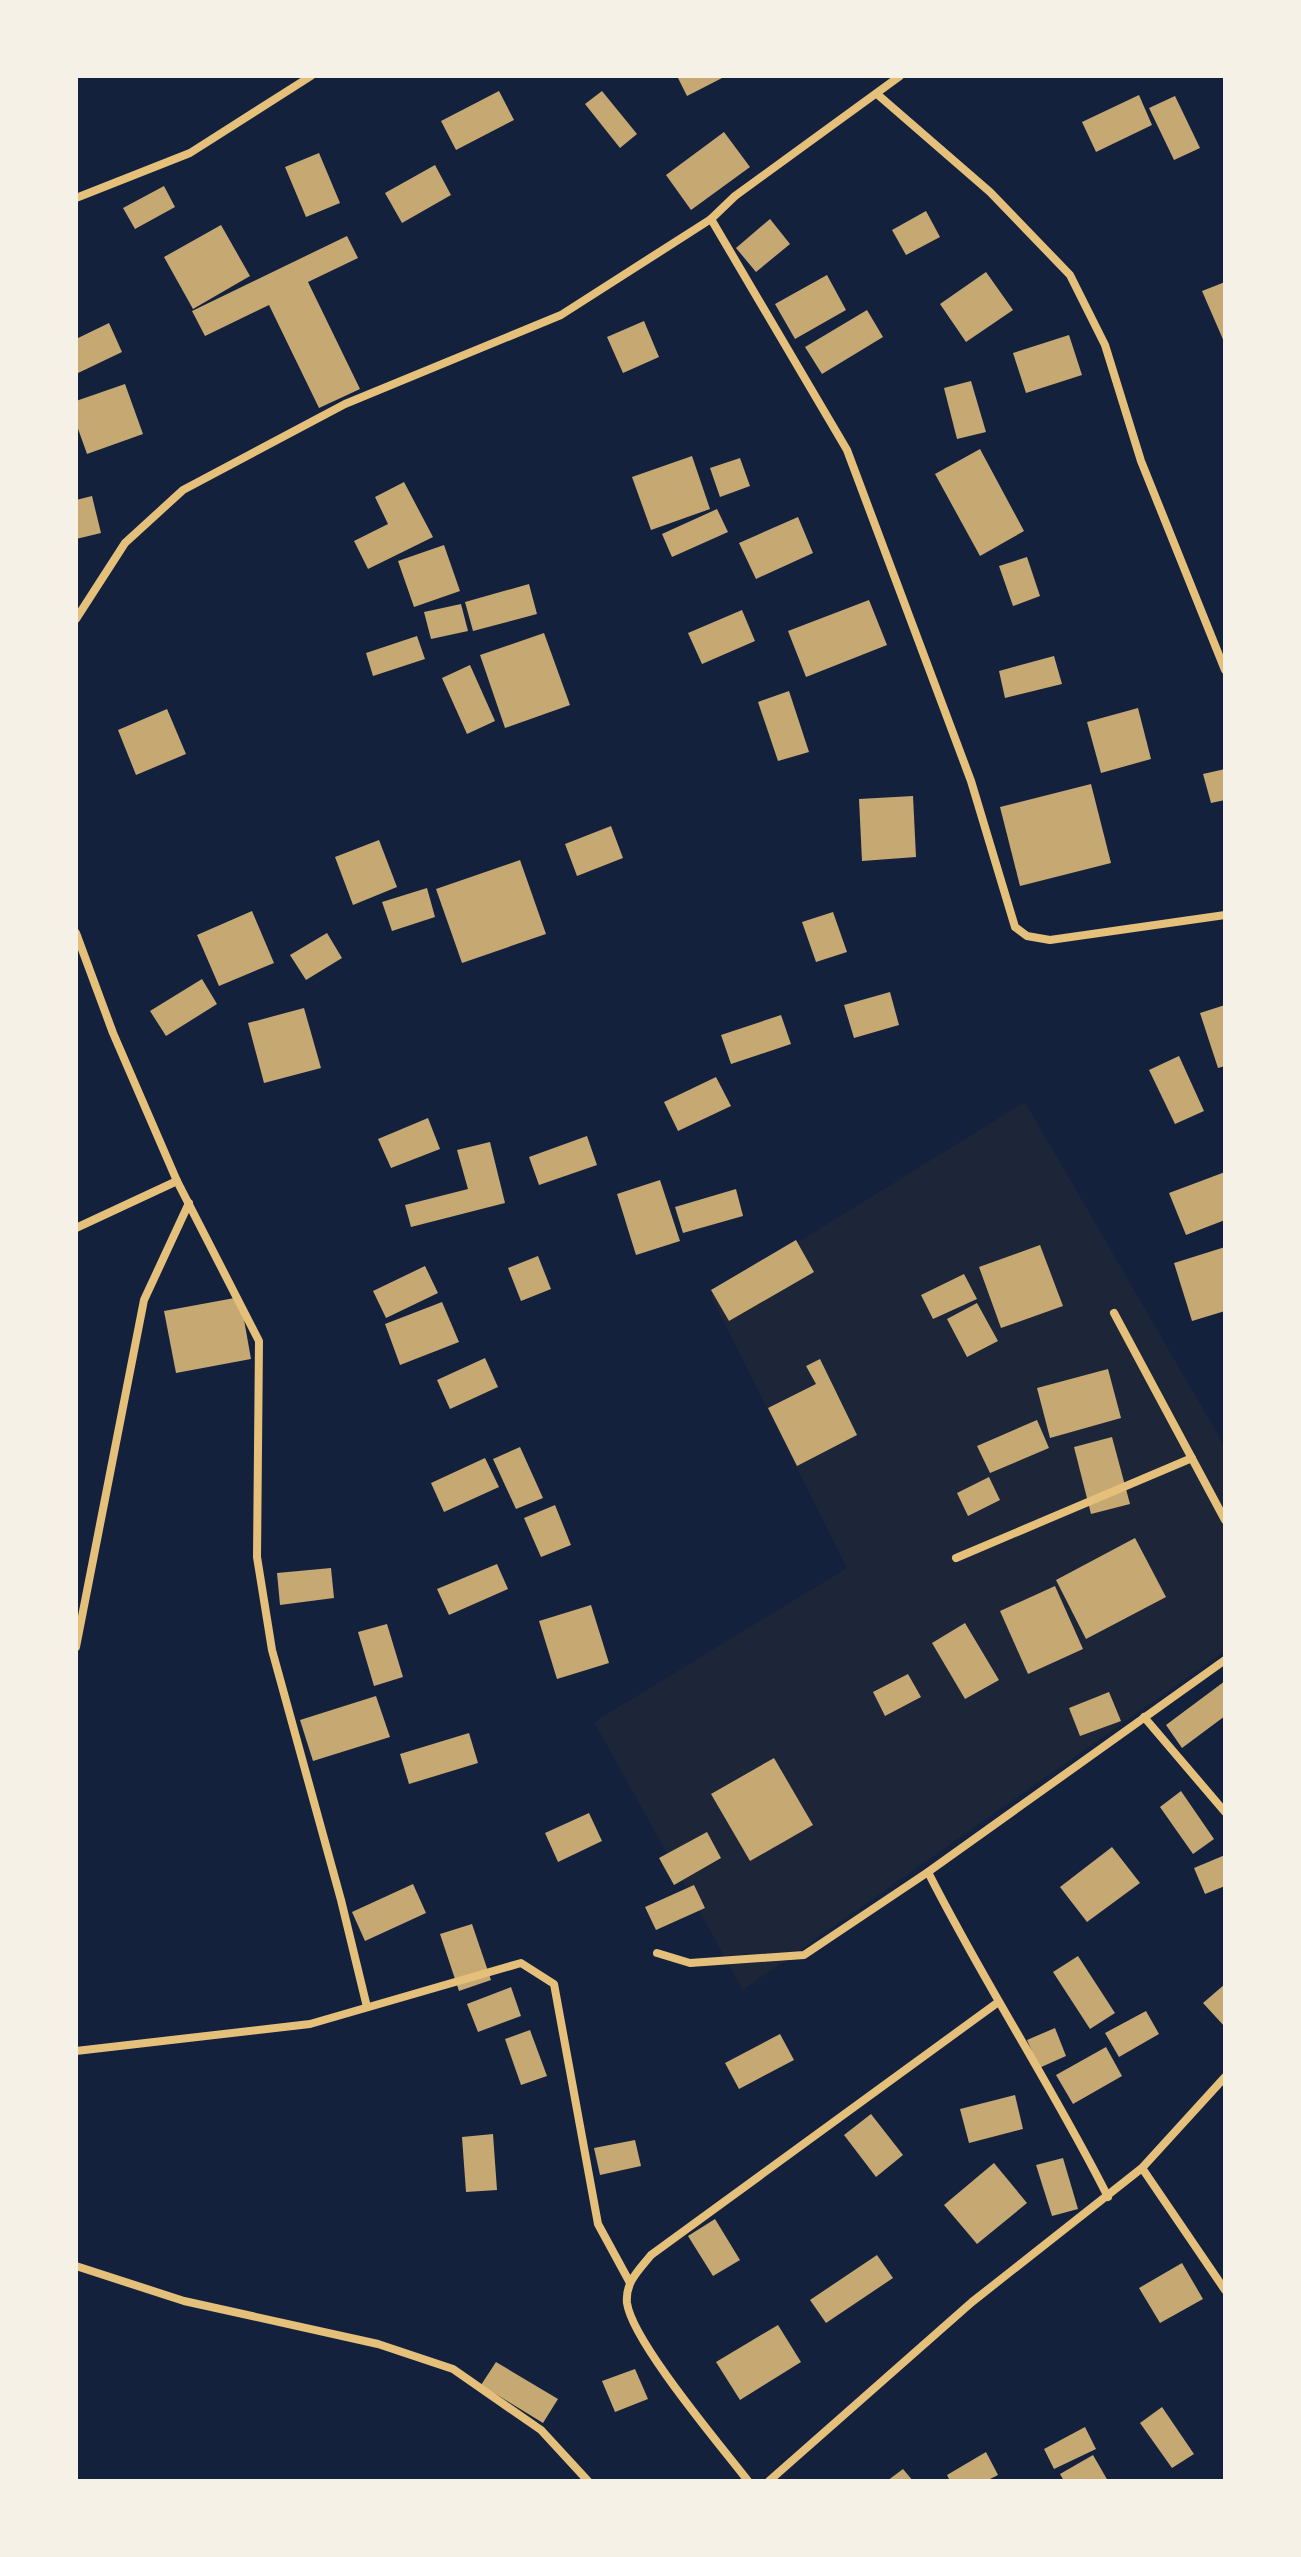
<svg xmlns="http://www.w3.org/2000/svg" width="1301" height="2557" font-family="Literata,serif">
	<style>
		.green { fill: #1d2539 }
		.building { fill: #c6a872 }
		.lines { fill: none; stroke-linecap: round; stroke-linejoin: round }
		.minor { stroke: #e5c07b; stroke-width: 8 }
	</style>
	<rect width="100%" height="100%" fill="#14213d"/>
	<!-- green -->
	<path class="green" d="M1025 1102 1225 1447V1651L743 1990 594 1722 847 1568 711 1296Z"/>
	<!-- building -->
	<g class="building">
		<path d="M677 76H726L687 96Z"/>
		<path d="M499 91 514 120 456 150 441 121Z"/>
		<path d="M602 91 637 134 620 148 585 104Z"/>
		<path d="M1139 95 1152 125 1096 152 1082 122Z"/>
		<path d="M1175 96 1200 148 1174 160 1149 108Z"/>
		<path d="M724 132 750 167 691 210 666 175Z"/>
		<path d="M319 153 340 203 306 217 285 167Z"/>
		<path d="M435 165 451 195 402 223 385 193Z"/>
		<path d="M164 186 175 207 135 229 123 208Z"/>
		<path d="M926 211 940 237 906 255 892 230Z"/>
		<path d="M770 219 790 244 756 272 736 248Z"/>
		<path d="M221 225 250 276 193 309 164 257Z"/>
		<path d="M347 236 358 258 308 282 360 389 319 408 269 305 205 336 192 311Z"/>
		<path d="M986 272 1013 310 966 342 940 304Z"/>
		<path d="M827 275 846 310 795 339 775 304Z"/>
		<path d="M1225 282V344L1202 291Z"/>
		<path d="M867 310 883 337 822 374 805 347Z"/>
		<path d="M644 321 659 357 623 373 607 337Z"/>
		<path d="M109 323 122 352 76 374V339Z"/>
		<path d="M1069 335 1082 375 1026 393 1013 353Z"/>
		<path d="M971 381 986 432 957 439 944 388Z"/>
		<path d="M125 384 143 434 87 454 76 423V401Z"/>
		<path d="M980 449 1024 531 980 556 935 474Z"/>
		<path d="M692 456 710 509 651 530 632 477Z"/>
		<path d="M740 458 750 486 720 497 710 468Z"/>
		<path d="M404 482 433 537 368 569 354 541 388 524 375 497Z"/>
		<path d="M92 496 101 533 76 539V500Z"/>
		<path d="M717 509 728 532 672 557 662 534Z"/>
		<path d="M798 517 813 553 756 579 739 543Z"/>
		<path d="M444 545 460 591 414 607 398 561Z"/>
		<path d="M1027 557 1040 596 1013 606 999 566Z"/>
		<path d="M529 584 537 614 473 631 465 602Z"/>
		<path d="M869 600 887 645 806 677 788 631Z"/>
		<path d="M461 604 468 631 431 639 424 612Z"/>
		<path d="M742 610 755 641 702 664 688 633Z"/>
		<path d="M544 633 570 705 505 728 480 655Z"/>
		<path d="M417 636 425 659 373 676 366 653Z"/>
		<path d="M1054 656 1062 684 1005 698 999 671Z"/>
		<path d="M470 665 495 721 467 734 442 678Z"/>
		<path d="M789 691 809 752 778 761 758 702Z"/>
		<path d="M1138 708 1151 759 1101 773 1087 722Z"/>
		<path d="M167 709 186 754 136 775 118 730Z"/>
		<path d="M1225 769V800L1211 803 1203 774Z"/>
		<path d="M1091 784 1111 863 1020 886 1000 807Z"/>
		<path d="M913 796 916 857 862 861 859 799Z"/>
		<path d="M611 826 623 858 577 876 565 844Z"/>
		<path d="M379 840 397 887 353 905 335 857Z"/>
		<path d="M520 860 546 934 462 963 436 889Z"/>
		<path d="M427 888 435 917 392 931 382 902Z"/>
		<path d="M252 911 274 963 219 986 197 935Z"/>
		<path d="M833 912 847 952 816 962 802 922Z"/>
		<path d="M327 933 342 958 306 980 290 955Z"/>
		<path d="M202 979 217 1004 166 1036 150 1011Z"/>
		<path d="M890 992 899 1025 854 1038 844 1005Z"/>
		<path d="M1225 1005V1066L1218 1068 1200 1013Z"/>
		<path d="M304 1008 321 1068 264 1083 248 1023Z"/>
		<path d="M781 1015 791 1044 731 1064 721 1035Z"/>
		<path d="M1179 1056 1204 1111 1175 1124 1149 1070Z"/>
		<path d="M716 1077 731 1106 678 1131 664 1102Z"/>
		<path d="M428 1118 440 1149 391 1168 378 1139Z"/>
		<path d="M587 1136 597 1165 539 1185 529 1157Z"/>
		<path d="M490 1142 505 1203 411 1227 405 1205 468 1189 457 1150Z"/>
		<path d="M1225 1172V1220L1186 1235 1169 1193Z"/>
		<path d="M660 1180 680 1241 636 1255 617 1194Z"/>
		<path d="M736 1189 743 1216 683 1233 675 1207Z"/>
		<path d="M796 1240 814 1272 729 1321 711 1290Z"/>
		<path d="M1040 1245 1063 1306 1001 1328 979 1267Z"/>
		<path d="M1225 1247V1311L1192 1321 1174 1263Z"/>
		<path d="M538 1256 551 1289 521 1301 508 1268Z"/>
		<path d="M425 1266 438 1293 386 1318 373 1291Z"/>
		<path d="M964 1274 977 1299 933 1319 921 1295Z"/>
		<path d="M240 1297 251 1359 176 1373 164 1311Z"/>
		<path d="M442 1302 459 1342 400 1365 385 1324Z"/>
		<path d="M977 1303 998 1341 967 1357 947 1319Z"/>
		<path d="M485 1358 498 1387 450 1409 437 1380Z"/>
		<path d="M820 1359 857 1435 797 1466 768 1408 816 1384 806 1366Z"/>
		<path d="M1108 1369 1121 1418 1050 1438 1037 1388Z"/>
		<path d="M1037 1420 1049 1448 990 1473 977 1446Z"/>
		<path d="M1112 1437 1130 1504 1091 1514 1074 1447Z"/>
		<path d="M520 1447 543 1498 516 1509 493 1459Z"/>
		<path d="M485 1458 499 1487 444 1512 431 1483Z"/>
		<path d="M989 1477 1000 1500 968 1516 957 1493Z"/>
		<path d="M555 1505 571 1545 541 1557 524 1518Z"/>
		<path d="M1135 1538 1166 1597 1086 1639 1056 1580Z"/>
		<path d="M497 1564 508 1589 449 1615 437 1589Z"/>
		<path d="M331 1568 334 1598 280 1605 277 1573Z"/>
		<path d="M1055 1586 1083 1649 1028 1674 1000 1611Z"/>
		<path d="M591 1605 609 1663 557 1679 539 1621Z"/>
		<path d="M965 1623 999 1680 965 1699 932 1643Z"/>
		<path d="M387 1624 403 1677 374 1686 358 1632Z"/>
		<path d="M908 1674 921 1697 885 1716 873 1692Z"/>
		<path d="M1225 1681V1716L1182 1748 1166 1725Z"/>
		<path d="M1109 1692 1121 1721 1080 1736 1069 1708Z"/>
		<path d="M376 1696 390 1737 313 1761 300 1720Z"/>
		<path d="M469 1733 478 1763 409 1784 400 1754Z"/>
		<path d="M774 1758 813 1825 750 1861 711 1794Z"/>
		<path d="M1181 1791 1214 1839 1193 1854 1160 1807Z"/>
		<path d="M589 1813 602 1841 558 1862 545 1833Z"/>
		<path d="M707 1832 721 1858 674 1885 659 1858Z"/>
		<path d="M1112 1847 1140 1883 1087 1922 1060 1887Z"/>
		<path d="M1225 1855V1886L1205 1894 1194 1868Z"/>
		<path d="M413 1884 426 1913 365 1941 352 1912Z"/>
		<path d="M694 1885 705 1908 656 1930 645 1907Z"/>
		<path d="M472 1924 491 1980 459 1991 440 1934Z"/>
		<path d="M1078 1956 1115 2013 1090 2029 1053 1972Z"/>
		<path d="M1225 1984V2027L1203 2003Z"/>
		<path d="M511 1987 521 2016 478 2032 467 2004Z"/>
		<path d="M1146 2011 1159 2034 1119 2057 1105 2033Z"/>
		<path d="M1055 2028 1066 2056 1039 2068 1027 2040Z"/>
		<path d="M530 2030 547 2076 521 2085 505 2039Z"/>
		<path d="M780 2034 794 2060 739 2089 725 2063Z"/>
		<path d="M1106 2047 1122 2076 1073 2104 1056 2075Z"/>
		<path d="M1015 2095 1023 2129 969 2143 960 2109Z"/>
		<path d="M871 2114 903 2155 876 2177 844 2135Z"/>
		<path d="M493 2134 497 2190 466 2192 462 2137Z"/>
		<path d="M635 2140 641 2166 600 2175 594 2148Z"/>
		<path d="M1063 2158 1078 2209 1052 2216 1036 2165Z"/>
		<path d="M994 2163 1027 2203 977 2244 944 2205Z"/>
		<path d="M715 2219 740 2260 713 2276 688 2236Z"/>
		<path d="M877 2255 893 2278 826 2323 810 2300Z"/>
		<path d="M1182 2263 1203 2299 1160 2323 1139 2288Z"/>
		<path d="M778 2325 801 2362 740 2400 716 2362Z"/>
		<path d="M496 2362 558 2399 543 2423 481 2385Z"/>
		<path d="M635 2369 648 2399 615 2412 602 2381Z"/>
		<path d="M1162 2407 1194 2454 1172 2468 1140 2423Z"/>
		<path d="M1085 2427 1096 2449 1054 2469 1044 2449Z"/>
		<path d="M986 2452 998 2475 986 2481H950L947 2475Z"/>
		<path d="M1093 2455 1108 2481H1064L1060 2474Z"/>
		<path d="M903 2469 913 2481H887Z"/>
	</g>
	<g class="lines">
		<!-- minor -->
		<g class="minor">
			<path d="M877 94 990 192 1070 275 1105 345 1141 461 1225 670"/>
			<path d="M76 198 190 153 311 76"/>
			<path d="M711 219 847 450 971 781 1015 927 1027 936 1050 940 1225 915"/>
			<path d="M76 619 125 543 183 490 345 404 561 315 711 219 735 196 900 76"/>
			<path d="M76 933 113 1033 177 1181 259 1341 257 1557 272 1650 341 1900 367 2007"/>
			<path d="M76 1228 177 1181"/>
			<path d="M1114 1313 1225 1520"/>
			<path d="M956 1558 1192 1458"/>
			<path d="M76 1647 144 1300 189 1203"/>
			<path d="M1144 1717 1225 1812"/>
			<path d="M928 1872C984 1983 1052 2086 1108 2197"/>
			<path d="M657 1953 690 1963 804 1955 928 1872 1225 1660"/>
			<path d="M76 2051 310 2024 521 1963 554 1984 598 2224 629 2281"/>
			<path d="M1142 2168 1225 2290"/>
			<path d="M76 2266 184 2301 378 2344 453 2369 541 2430 588 2481"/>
			<path d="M748 2481C721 2446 632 2341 627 2303 625 2282 639 2270 651 2255L997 2003"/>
			<path d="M769 2481 972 2302 1142 2168 1225 2077"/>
		</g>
	</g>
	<!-- border -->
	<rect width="1301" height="2557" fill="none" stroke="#f6f1e7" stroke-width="156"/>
</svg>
